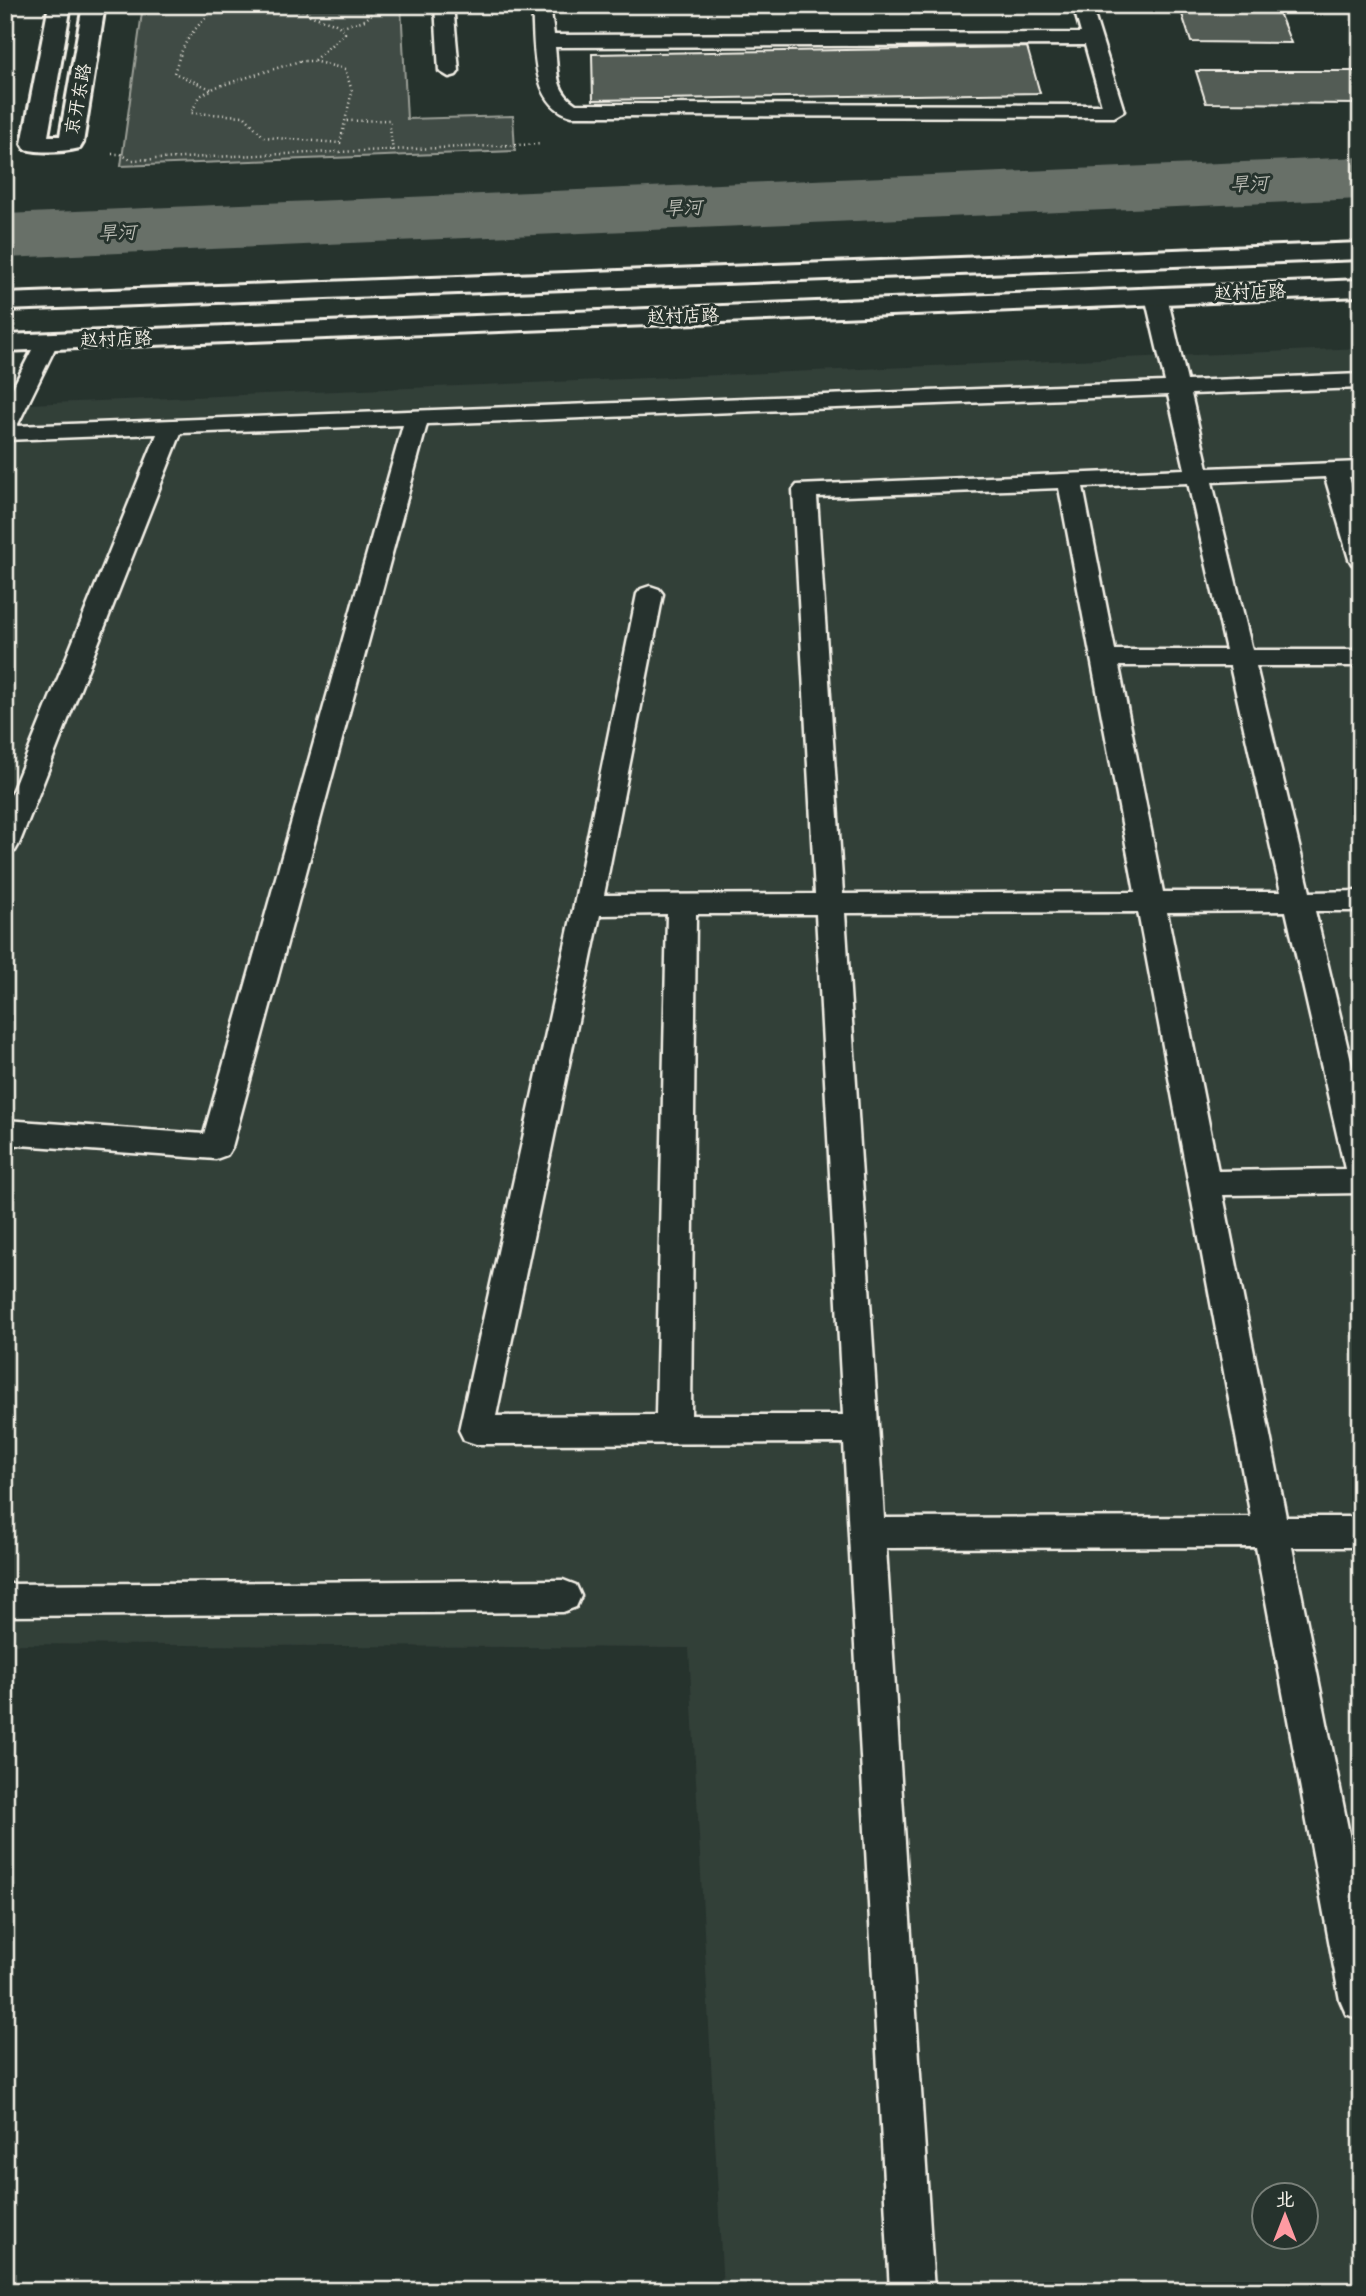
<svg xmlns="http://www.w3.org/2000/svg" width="1366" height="2296" font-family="'Architects Daughter','LXGW WenKai TC',sans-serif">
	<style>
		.built { fill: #333f39; fill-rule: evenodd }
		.green { fill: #414b45; stroke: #9a9e96; stroke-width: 2 }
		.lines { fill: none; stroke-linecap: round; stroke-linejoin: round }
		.river { fill: #676f68; fill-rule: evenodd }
		.building { fill: #525c55; stroke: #f4f1e8; stroke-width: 2 }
		.service-casing { stroke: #f4f1e8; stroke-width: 5 }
		.tertiary-casing { stroke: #f4f1e8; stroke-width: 6 }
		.secondary-casing { stroke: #f4f1e8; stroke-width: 6 }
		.path { stroke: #f4f1e8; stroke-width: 2.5; stroke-dasharray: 1 3.5; stroke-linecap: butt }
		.service { fill: #26332d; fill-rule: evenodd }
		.tertiary { fill: #26332d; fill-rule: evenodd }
		.secondary { fill: #26332d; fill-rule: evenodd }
		.labels { text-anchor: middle; stroke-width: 6; stroke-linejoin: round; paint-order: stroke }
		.far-street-label { font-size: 18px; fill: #f4f1e8; stroke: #26332d }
		.far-water-label { font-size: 19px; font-style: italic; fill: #bcbdb5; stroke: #26332d }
	</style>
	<rect width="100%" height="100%" fill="#26332d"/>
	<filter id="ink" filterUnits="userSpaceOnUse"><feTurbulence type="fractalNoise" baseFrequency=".0143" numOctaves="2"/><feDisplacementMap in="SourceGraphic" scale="14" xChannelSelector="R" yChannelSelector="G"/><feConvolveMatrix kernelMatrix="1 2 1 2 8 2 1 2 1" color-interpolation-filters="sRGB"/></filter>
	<g filter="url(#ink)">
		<!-- built -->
		<path class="built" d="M1361 348V2291H723L689 1648 5 1644V405ZM1264 2194H1306V2236H1264Z"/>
		<!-- green -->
		<path class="green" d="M143 5H401L407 119 513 116 515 151 121 166Z"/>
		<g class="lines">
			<!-- river -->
			<path class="river" d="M1361 157V199L5 258V214Z"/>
		</g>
		<!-- building -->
		<g class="building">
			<path d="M1179 5H1276L1291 43 1191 42Z"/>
			<path d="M1027 47 1040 93 593 100 592 54Z"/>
			<path d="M1196 71H1361V104L1206 103Z"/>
		</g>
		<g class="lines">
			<defs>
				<g id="service">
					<path d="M435 5H453L459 71 456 75 449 77 439 71Z"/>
					<path d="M532 5H550L554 35 1081 33 1073 5H1091L1124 111 1114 117 572 116C529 105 535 41 532 5ZM1085 45 1102 105 576 104C554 90 558 71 555 47Z"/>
					<path d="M1156 289 1164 291 1167 296 1187 381 1361 374V388L1191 394 1208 468 1361 462V476L1349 477 1361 517V566L1352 564 1349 559 1325 477 1212 482 1252 650H1361V666H1256L1310 892 1361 891V911H1315L1361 1103V1193L1223 1195 1286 1517H1361V1547H1292L1361 1894V2020L1346 2014 1340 2000 1256 1547 886 1548 934 2291H890L844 1443 476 1444 464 1440 459 1430 574 905 637 594 641 589 650 586 659 589 663 594 604 895 815 894 793 490 797 485 1185 469 1168 395 427 424 232 1147 227 1155 216 1159 5 1144V1120L204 1134 403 425 181 433 19 844 15 851 5 853V809L157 434 5 440V403L36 342 39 337H55L58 342 17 426 1165 382 1145 296 1148 291ZM1188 483 1226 650H1115L1083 487ZM1059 488 1135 892 843 894 817 497ZM1119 666H1230L1281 892H1163ZM1286 911 1345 1169 1218 1171 1167 912ZM1138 912 1251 1517 884 1518 845 913ZM667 914 656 1415 496 1416 600 915ZM696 914H816L843 1415H691Z"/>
					<path d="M563 1580 576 1585 581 1596 576 1607 563 1612 5 1616V1584Z"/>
				</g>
				<path id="tertiary" d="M49 5H71L48 136H60L83 5H105L83 143 80 148C63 152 42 153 25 149L22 144Z"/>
				<g id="secondary">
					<path d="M1361 243V259L5 310V294Z"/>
					<path d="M1361 280V296L5 351V335Z"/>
				</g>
			</defs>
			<!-- service casing -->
			<use href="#service" class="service-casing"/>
			<!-- tertiary casing -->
			<use href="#tertiary" class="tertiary-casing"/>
			<!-- secondary casing -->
			<use href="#secondary" class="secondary-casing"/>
			<!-- path -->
			<g class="path">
				<path d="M303 5 302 9C316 23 336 17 345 33L314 60"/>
				<path d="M342 26 365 20 382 5"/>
				<path d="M300 61H313L345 69 352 91 340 143 264 137 244 116 191 113 200 96 216 87Z"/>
				<path d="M211 89 174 73C185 37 192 31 219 5"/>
				<path d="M347 121 389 120 393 152"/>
				<path d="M112 154H121L131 160 542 144"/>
			</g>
			<!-- service -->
			<use href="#service" class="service"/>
			<!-- tertiary -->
			<use href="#tertiary" class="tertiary"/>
			<!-- secondary -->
			<use href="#secondary" class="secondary"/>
		</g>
	</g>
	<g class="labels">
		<!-- far-street labels -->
		<g class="far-street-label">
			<text transform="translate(78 99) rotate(-79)" y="6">京开东路</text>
			<text transform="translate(1250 292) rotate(-2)" y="6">赵村店路</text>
			<text transform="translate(683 316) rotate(-2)" y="6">赵村店路</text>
			<text transform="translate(116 339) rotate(-2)" y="6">赵村店路</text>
		</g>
		<!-- far-water labels -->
		<g class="far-water-label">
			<text transform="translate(1249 183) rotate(-2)" y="7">旱河</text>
			<text transform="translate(683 207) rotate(-2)" y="7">旱河</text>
			<text transform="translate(117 232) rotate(-2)" y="7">旱河</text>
		</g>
	</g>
	<!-- margin -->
	<rect width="1366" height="2296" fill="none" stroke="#26332d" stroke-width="28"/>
	<rect x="14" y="14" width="1338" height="2268" fill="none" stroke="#f4f1e8" stroke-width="2.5" filter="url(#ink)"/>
	<!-- north arrow -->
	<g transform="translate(1285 2216)"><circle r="33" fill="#26332d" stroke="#787f78" stroke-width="2"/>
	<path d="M0-5L12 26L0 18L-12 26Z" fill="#ff9aa2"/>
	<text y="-10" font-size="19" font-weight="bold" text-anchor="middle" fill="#f4f1e8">北</text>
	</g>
</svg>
